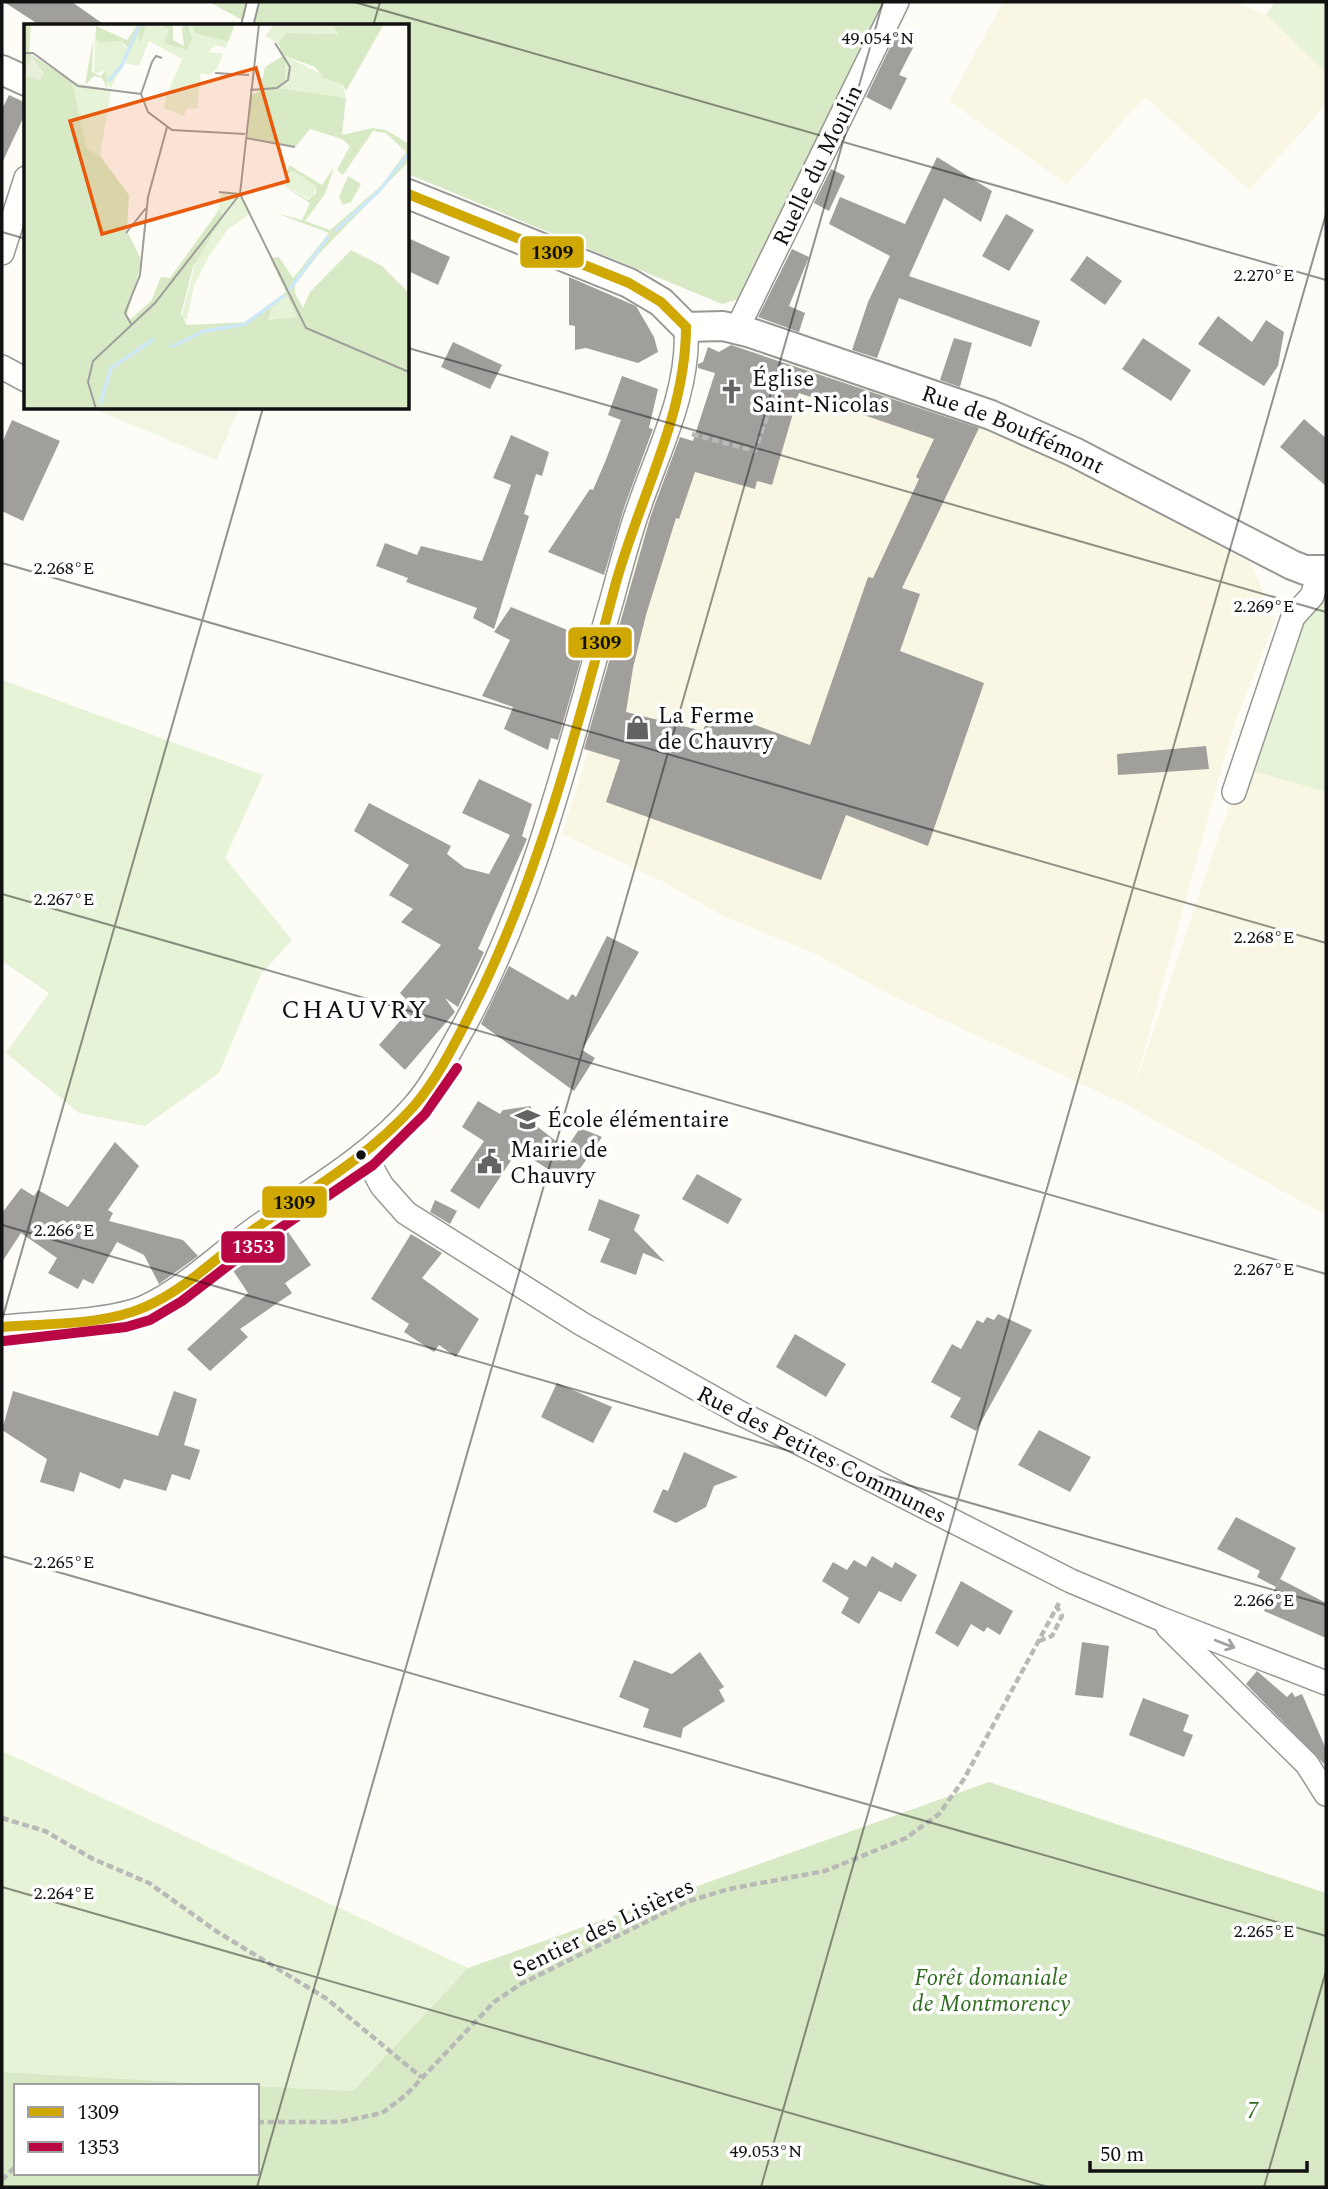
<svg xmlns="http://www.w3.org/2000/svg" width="1328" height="2189" font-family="Spectral,serif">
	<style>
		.farmland { fill: #f9f7e4 }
		.green { fill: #e7f3d7 }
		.forest { fill: #d8eac5 }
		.pitch { fill: #f0f6e1 }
		.building { fill: #a19f9c; fill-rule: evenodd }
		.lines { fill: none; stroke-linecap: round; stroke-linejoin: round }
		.service-casing { stroke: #979795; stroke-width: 14 }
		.minor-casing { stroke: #979795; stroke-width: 26 }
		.tertiary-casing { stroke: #979795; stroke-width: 32 }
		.path { stroke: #b9b9b8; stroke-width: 4.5; stroke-dasharray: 7 3.5; stroke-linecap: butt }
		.service { stroke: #fffffe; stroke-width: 10 }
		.minor { stroke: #fffffe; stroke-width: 23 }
		.tertiary { stroke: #fffffe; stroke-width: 28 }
		.bus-1-casing { stroke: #fff; stroke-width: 16 }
		.bus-2-casing { stroke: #fff; stroke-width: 16 }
		.bus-1 { stroke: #cfa803; stroke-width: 10 }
		.bus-2 { stroke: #b90745; stroke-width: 10 }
		.oneway { stroke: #a0a09f }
		.ticks { fill: none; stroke: #111; stroke-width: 2; stroke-opacity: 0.45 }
		.bus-dot { fill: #111; stroke: #fff; stroke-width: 2.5 }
		.labels { text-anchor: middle; stroke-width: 7; stroke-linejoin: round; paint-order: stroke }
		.street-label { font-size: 23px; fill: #111; stroke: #fff }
		.poi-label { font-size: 23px; fill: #111; stroke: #fff; text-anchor: start }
		.park-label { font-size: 23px; font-style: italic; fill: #2f6b1f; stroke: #fff }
		.quarter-label { font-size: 26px; letter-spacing: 2px; fill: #111; stroke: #fff }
		.inset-river { fill: none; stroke: #cde8f7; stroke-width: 3.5 }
		.inset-road { fill: none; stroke: #9f9e9b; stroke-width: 2 }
		.view { fill: #e8590c; fill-opacity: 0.15; stroke: #e8590c; stroke-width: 3.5 }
		.inset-edge { fill: none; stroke: #111; stroke-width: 3.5 }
		.ticks-label { font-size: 18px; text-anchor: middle; fill: #111; stroke: #fff; stroke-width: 7; stroke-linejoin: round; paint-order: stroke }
		.line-badge { stroke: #fff; stroke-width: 2.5 }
		.badge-label { font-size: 19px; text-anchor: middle; font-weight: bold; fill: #fff }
		.pale-badge-label { font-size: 19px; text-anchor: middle; font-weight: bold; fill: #111 }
	</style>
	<rect width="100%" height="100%" fill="#fdfcf7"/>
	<!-- farmland -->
	<g class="farmland">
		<path d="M1003 2H1232L1266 14 1326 73V105L1249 190 1145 97 1067 184 949 101Z"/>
		<path d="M793 357 981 424 1098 478 1252 564 1275 621 1233 728 1134 1088 1242 768 1326 792V1215L1129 1106 894 997 816 954 725 917 665 883 562 834 595 730 606 658 646 526 678 437 757 459Z"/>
	</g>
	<!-- green -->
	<g class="green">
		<path d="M1275 2H1326V73L1266 14Z"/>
		<path d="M1326 573V792L1242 768 1314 575Z"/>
		<path d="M2 680 263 775 225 858 292 940 261 974 219 1073 145 1126 79 1113 6 1053 49 993 2 961Z"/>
		<path d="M2 1751 468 1968 353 2091 2 2072Z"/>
	</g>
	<!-- forest -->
	<g class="forest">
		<path d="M209 2H897L754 295 722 304 408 174V26H253Z"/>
		<path d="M989 1782 1326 1893V2187H2V2072L255 2086H16V2173H257V2086L353 2091 468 1968Z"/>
	</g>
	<!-- pitch -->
	<path class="pitch" d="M91 408H239L217 460Z"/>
	<!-- building -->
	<g class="building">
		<path d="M4 2H72L106 26H41Z"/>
		<path d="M897 33 916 42 899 75 907 78 891 110 866 97Z"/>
		<path d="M9 95 26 103V112L2 163V109Z"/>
		<path d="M937 157 992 191 981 222 944 198 909 276 1040 321 1031 347 899 298 877 358 852 350 868 302 890 256 829 224 840 197 905 224Z"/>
		<path d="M831 169 845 176 829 211 814 203Z"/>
		<path d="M1006 214 1034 230 1009 271 982 256Z"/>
		<path d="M408 238 450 257 438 285 408 271Z"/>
		<path d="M792 249 809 257 789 306 805 313 799 332 758 317Z"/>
		<path d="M1087 256 1122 281 1105 305 1070 280Z"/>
		<path d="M569 277 636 306 654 337 658 352 638 363 586 348 575 350V326L569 325Z"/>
		<path d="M1218 316 1252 342 1266 320 1284 332 1278 366 1264 386 1198 344Z"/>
		<path d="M954 338 972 343 960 387 940 380Z"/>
		<path d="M1143 338 1191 370 1171 401 1122 369Z"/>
		<path d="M453 342 502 365 490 389 441 367Z"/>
		<path d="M731 345 979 428 902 588 920 594 900 651 984 683 928 846 846 815 821 880 606 802 620 760 584 749 651 515 680 437 693 441 715 373 698 368V364L703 362 708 347 719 352ZM799 393 934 439 916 477 919 479 873 578 868 577 810 745 711 709 703 731 626 712 633 668 646 615 676 518 679 519 695 472 755 489 757 481 772 485Z"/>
		<path d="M622 376 658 389 649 428 653 429 625 505 604 575 548 552 590 489 593 490 605 462 621 420 608 415Z"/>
		<path d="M1304 419 1326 438V486L1280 447Z"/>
		<path d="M12 420 60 441 23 521 2 511V443Z"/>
		<path d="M511 435 549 452 542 476 536 474 524 514 529 516 494 629 473 618 477 608 406 582 408 578 376 566 385 543 417 555 421 546 482 561 511 485 493 478Z"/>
		<path d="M511 607 587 638 558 740 551 738 548 750 504 729 513 707 482 696 510 640 494 632Z"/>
		<path d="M1206 746 1209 769 1118 775 1117 754Z"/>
		<path d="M479 779 532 804 522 836 527 839 478 949 484 952 458 1007 445 998 455 1012 405 1070 379 1045 407 1013 400 1006 406 999 400 993 441 945 401 922 413 909 389 895 409 865 354 831 369 803 451 846 447 854 465 868 489 874 510 835 462 813Z"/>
		<path d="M607 936 639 952 582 1050 595 1058 574 1091 481 1024 509 966 568 1000 572 994 576 997Z"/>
		<path d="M478 1101 500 1114 503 1110 531 1106 529 1120 566 1149 580 1128 602 1137 570 1183 518 1150 479 1209 450 1191 484 1141 462 1127Z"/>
		<path d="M115 1142 139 1166 108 1210 113 1213 109 1221 183 1240 198 1256 159 1284 144 1255 117 1242 93 1284 83 1279 78 1289 48 1273 57 1258 21 1233 2 1262V1213L21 1188 34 1196 38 1190 68 1207Z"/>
		<path d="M697 1174 742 1199 728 1224 682 1199Z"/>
		<path d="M599 1199 640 1215 634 1230 665 1262 643 1253 636 1275 600 1262 610 1239 588 1230Z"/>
		<path d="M435 1200 457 1211 450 1224 430 1212Z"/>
		<path d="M284 1226 311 1265 285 1283 292 1293 240 1329 248 1337 210 1371 187 1349 248 1293 230 1266Z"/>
		<path d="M411 1234 442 1253 422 1278 479 1319 456 1357 439 1345 434 1352 404 1332 409 1324 371 1299Z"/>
		<path d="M998 1314 1032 1330 976 1431 950 1417 961 1398 931 1382 952 1344 961 1349 977 1320 983 1323 987 1317 994 1320Z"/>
		<path d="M795 1334 846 1364 826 1397 776 1367Z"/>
		<path d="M557 1383 612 1407 593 1443 541 1417Z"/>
		<path d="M13 1391 158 1436 174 1391 197 1399 184 1445 200 1450 190 1480 172 1474 166 1491 124 1479 120 1489 80 1472 74 1492 40 1482 47 1459 2 1430Z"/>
		<path d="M1039 1430 1091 1457 1070 1492 1018 1465Z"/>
		<path d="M684 1452 738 1477 714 1486 706 1507 676 1523 653 1512 663 1489 668 1491Z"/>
		<path d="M1236 1517 1296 1548 1276 1587 1257 1577 1260 1571 1217 1549Z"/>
		<path d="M872 1556 892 1568 895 1562 917 1575 901 1602 879 1591 859 1624 841 1613 849 1598 822 1581 833 1562 847 1570 854 1560 866 1567Z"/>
		<path d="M1280 1579 1326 1603V1638L1264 1611Z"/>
		<path d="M961 1581 1013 1611 1000 1635 987 1627 984 1632 971 1624 958 1647 935 1633Z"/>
		<path d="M1082 1642 1109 1646 1103 1698 1075 1695Z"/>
		<path d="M700 1652 724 1687 719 1690 725 1701 683 1728 681 1738 643 1727 649 1709 619 1697 634 1660 672 1674Z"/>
		<path d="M1257 1671 1287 1697 1292 1692 1295 1697 1302 1694 1326 1749V1766L1246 1684Z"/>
		<path d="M1143 1698 1189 1715 1183 1731 1193 1735 1184 1757 1129 1735Z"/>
	</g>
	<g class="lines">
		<defs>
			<path id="service" d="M247 26 253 2"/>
			<g id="minor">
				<path d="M2 253 26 178"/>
				<path d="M737 329 897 2"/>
				<path d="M2 367 26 380"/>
				<path d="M1234 792 1293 617 1312 596 1320 571"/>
				<path d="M364 1154 382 1186 406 1213 582 1324 742 1414 1071 1581 1161 1619 1326 1683"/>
				<path d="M2 1327C40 1323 111 1322 145 1307 188 1287 224 1249 263 1223 316 1187 372 1154 414 1106 434 1083 448 1054 463 1028 536 895 570 744 612 599 620 569 628 539 638 510 658 451 690 391 686 327"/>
				<path d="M1168 1627 1307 1764 1326 1794"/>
			</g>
			<g id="tertiary">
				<path d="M2 70 26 81"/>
				<path id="s1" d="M408 194 629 283 661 302 686 327 723 326 751 333 991 415 1074 452 1292 565 1305 570H1326"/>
			</g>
		</defs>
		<!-- service casing -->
		<use href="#service" class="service-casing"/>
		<!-- minor casing -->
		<use href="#minor" class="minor-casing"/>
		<!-- tertiary casing -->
		<use href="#tertiary" class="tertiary-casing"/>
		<!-- path -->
		<g class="path">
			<path d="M692 434 755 451 783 371"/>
			<path d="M1039 1641 1052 1636 1062 1616 1057 1607"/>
			<path d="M2 1818 45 1831 93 1859 149 1883 216 1931 327 1999 421 2077"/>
			<path d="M257 2122H340L382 2113 406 2095 494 2002 521 1984 686 1902 729 1889 825 1871 906 1838 939 1814 964 1779 1059 1603"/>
			<path d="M2 2180 16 2166"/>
		</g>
		<!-- service -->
		<use href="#service" class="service"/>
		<!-- minor -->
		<use href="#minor" class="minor"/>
		<!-- tertiary -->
		<use href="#tertiary" class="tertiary"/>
		<defs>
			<g id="bus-1">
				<path d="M408 194 629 283 661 302 686 327"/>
				<path d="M2 1327C48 1323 102 1326 145 1307 189 1288 224 1250 263 1223 316 1187 371 1154 414 1106 438 1078 455 1043 472 1010 539 877 577 730 615 586 638 501 686 416 686 327"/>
			</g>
			<path id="bus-2" d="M4 1341 126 1327 150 1320 182 1301 251 1248 373 1165 425 1114 457 1068"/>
		</defs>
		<!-- bus-1 casing -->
		<use href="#bus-1" class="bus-1-casing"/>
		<!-- bus-2 casing -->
		<use href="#bus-2" class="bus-2-casing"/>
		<!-- bus-1 -->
		<use href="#bus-1" class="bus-1"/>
		<!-- bus-2 -->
		<use href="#bus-2" class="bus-2"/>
	</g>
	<!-- one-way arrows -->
	<defs><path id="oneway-shaft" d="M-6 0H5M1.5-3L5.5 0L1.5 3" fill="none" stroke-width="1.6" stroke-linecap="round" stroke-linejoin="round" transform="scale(1.75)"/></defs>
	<use class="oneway" href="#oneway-shaft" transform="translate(1225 1644) rotate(21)"/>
	<!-- ticks -->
	<path class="ticks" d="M354 2 1326 280M373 26 380 2M2 232 26 239M408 348 1326 612M2 563 1326 943M2 894 1326 1274M2 1225 1326 1605M2 1320 263 408M2 1556 1326 1936M2 1887 1048 2187M257 2187 883 2M761 2187 1326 214M1264 2187 1326 1971"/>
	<!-- icons -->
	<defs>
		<symbol id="church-bare" viewBox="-9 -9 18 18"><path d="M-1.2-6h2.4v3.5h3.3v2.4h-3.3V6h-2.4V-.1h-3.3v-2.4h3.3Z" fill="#646362" stroke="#fff" stroke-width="2.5" paint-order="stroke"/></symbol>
		<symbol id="shop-bare" viewBox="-9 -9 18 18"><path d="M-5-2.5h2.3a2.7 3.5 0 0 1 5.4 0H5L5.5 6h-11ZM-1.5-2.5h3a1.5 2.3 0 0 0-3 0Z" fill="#646362" stroke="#fff" stroke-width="2.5" paint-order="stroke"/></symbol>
		<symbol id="school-bare" viewBox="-9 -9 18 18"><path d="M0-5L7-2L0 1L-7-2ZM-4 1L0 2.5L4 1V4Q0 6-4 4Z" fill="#646362" stroke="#fff" stroke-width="2.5" paint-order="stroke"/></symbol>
		<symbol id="civic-bare" viewBox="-9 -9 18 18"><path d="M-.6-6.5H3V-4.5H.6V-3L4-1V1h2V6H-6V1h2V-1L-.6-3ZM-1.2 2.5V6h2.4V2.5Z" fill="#646362" stroke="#fff" stroke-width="2.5" paint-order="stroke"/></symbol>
	</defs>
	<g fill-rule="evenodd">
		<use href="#church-bare" x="714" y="374" width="35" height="35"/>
		<use href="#shop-bare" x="620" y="710" width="35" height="35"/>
		<use href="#school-bare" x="510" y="1102" width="35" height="35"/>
		<use href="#civic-bare" x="472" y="1144" width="35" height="35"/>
	</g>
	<!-- markers -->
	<circle class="bus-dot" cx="361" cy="1155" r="6"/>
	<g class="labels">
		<!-- street labels -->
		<g class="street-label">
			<text transform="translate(817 165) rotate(-64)" y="8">Ruelle du Moulin</text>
			<text dy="8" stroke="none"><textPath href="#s1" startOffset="656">Rue de Bouffémont</textPath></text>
			<text transform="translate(822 1454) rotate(27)" y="8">Rue des Petites Communes</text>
			<text transform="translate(603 1927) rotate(-26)" y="8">Sentier des Lisières</text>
		</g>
		<!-- poi labels -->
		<g class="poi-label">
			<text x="752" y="386">Église<tspan x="752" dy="26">Saint-Nicolas</tspan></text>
			<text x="658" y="723">La Ferme<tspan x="658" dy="26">de Chauvry</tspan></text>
			<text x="547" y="1127">École élémentaire</text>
			<text x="510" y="1157">Mairie de<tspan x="510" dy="26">Chauvry</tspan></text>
		</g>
		<!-- park labels -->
		<g class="park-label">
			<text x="991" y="1985">Forêt domaniale<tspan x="991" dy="26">de Montmorency</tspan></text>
			<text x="1253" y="2118">7</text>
		</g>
		<!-- quarter labels -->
		<g class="quarter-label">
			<text x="355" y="1018">CHAUVRY</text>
		</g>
	</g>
	<!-- overview -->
	<g transform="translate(24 24)">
		<rect width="385" height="385" fill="#fdfcf7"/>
		<path d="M123 0 143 3 142 15 163 26 167 7 164 0H170V9L204 18 202 24 192 21 184 28 199 30 193 45 185 51 177 49 173 85 165 84 159 92 140 84 143 70 149 72 145 65 158 35 125 17 115 42 100 39 87 64 81 59 82 46 70 50 71 7 78 19 98 17 104 26 114 12 118 17ZM251 0H307L316 10 262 9 254 19 241 12ZM261 32 318 60 322 74 255 66ZM48 58 87 66 76 132 63 125ZM269 147 292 162 288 176 257 160ZM197 168 215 170 226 190 204 205 185 232 170 262 163 295H157L172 237 190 209ZM263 270 274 293 243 296 248 282Z" fill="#e7f3d7"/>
		<path d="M0 0H7L5 29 48 58 63 125 76 132 105 171 103 207 118 237 102 294 107 295 127 277 137 253 146 254 195 186 199 193 169 243 157 290 163 301 224 298 262 268 246 234 255 233 269 254 305 209 252 189 278 196 286 179 257 160 285 176 292 169V162L269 147 262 152 265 141 298 161 310 143 301 170 281 197 306 206 357 162 382 128 362 109 349 107 319 151 313 146 326 122 318 115 286 105 271 123 224 113 227 72 236 67 241 43 259 32 254 19 262 9 315 10 307 0H360L322 67 318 60 300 54 291 43 261 32V59L253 64 322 74 318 111 348 104 362 106 385 120V137L294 231 271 261V269L279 284 286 268 327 226 358 242 385 269V385H0ZM263 271 273 293 244 296 248 282ZM114 0H123L117 19 114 12 106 26 98 17 77 19 72 15V2L103 16ZM137 0H149V16L160 22 158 4 164 0 168 15 163 26 140 19 144 6ZM170 0H207L210 3 204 18 170 9ZM69 15 68 48 76 52 82 46 83 64 78 54 70 52 61 61ZM324 152 337 160 327 178 319 181 315 173Z" fill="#d8eac5" fill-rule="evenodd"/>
		<path d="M7 31 20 49 16 57 0 51Z" fill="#e9eedb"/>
		<path class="inset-river" d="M84 57 97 43 116 0M311 207 354 168 385 129M265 266 304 213M147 323 180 307 221 300 261 271M76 380 87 344 130 315"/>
		<path class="inset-road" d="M235 0 216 170 282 304 385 348M0 29H9L54 62 117 70 124 88 148 106 221 110M191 49 225 51M226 66 253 64 264 56 266 43 251 19M117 70 128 38 132 32 138 34M222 114 271 123M195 168 216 170M102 209 122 184M107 300 101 289 116 251 124 173 143 103M72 385 64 358 69 337 131 279 216 170"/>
		<path class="view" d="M232 44 264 157 78 210 46 97Z"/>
		<rect width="385" height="385" class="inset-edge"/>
	</g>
	<g class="ticks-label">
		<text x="878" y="44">49.054°N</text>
		<text x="1264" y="281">2.270°E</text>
		<text x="64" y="574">2.268°E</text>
		<text x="1264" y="612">2.269°E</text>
		<text x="64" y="905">2.267°E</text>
		<text x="1264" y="943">2.268°E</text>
		<text x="64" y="1236">2.266°E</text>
		<text x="1264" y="1275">2.267°E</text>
		<text x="64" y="1568">2.265°E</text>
		<text x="1264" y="1606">2.266°E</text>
		<text x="64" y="1899">2.264°E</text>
		<text x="1264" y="1937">2.265°E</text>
		<text x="766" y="2157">49.053°N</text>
	</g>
	<g class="line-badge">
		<rect x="519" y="235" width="66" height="34" rx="7" fill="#cfa803"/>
		<rect x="567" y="626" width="66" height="33" rx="7" fill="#cfa803"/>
		<rect x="261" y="1185" width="67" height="34" rx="7" fill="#cfa803"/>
		<rect x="220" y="1230" width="66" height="34" rx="7" fill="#b90745"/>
	</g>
	<g class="badge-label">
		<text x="253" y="1253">1353</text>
	</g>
	<g class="pale-badge-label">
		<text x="552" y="259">1309</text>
		<text x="600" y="649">1309</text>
		<text x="294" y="1209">1309</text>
	</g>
	<!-- border -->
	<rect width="1328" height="2189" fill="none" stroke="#111111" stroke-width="7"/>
	<!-- legend -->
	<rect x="14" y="2084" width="245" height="91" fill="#ffffff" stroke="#a0a0a0" stroke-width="2"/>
	<rect x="28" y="2107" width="35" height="10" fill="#cfa803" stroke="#a0a0a0" stroke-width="2"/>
	<text x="77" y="2119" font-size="21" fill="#111111">1309</text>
	<rect x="28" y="2142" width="35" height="10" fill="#b90745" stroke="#a0a0a0" stroke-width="2"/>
	<text x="77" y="2154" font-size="21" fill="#111111">1353</text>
	<!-- scale -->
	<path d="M1090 2161v10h217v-10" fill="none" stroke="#111111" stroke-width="3.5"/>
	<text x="1100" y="2161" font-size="21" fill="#111111" stroke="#ffffff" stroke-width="5" paint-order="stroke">50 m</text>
</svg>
